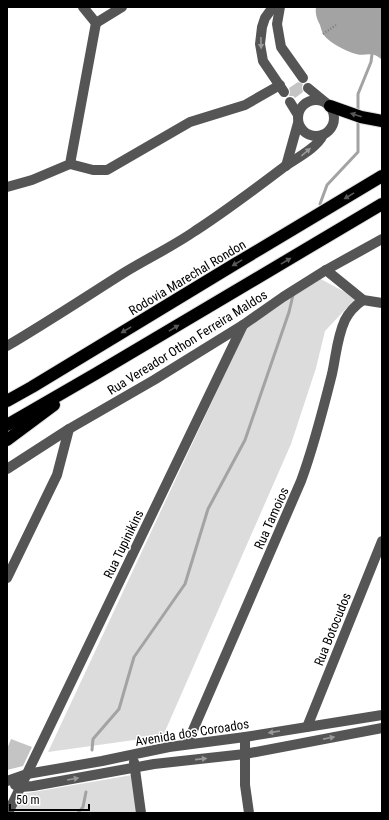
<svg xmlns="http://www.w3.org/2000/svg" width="389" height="820" font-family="'Roboto Condensed',sans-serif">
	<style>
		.green { fill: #dcdcdc }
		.water { fill: #a3a3a3 }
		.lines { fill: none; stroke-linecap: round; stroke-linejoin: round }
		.stream { stroke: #a3a3a3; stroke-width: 3 }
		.building { fill: #c4c4c4 }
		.highway-casing { stroke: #dbdbdb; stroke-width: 14 }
		.path { stroke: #777; stroke-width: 2; stroke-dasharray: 1 2; stroke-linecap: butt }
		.minor { stroke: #555; stroke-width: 10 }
		.highway { stroke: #000; stroke-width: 12 }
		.oneway { fill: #999 }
		.oneway2 { fill: #595959 }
		.labels { text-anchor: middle; stroke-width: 3; stroke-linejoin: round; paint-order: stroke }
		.street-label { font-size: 13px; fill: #000; stroke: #fff }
	</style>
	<rect width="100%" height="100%" fill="#fff"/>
	<!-- green -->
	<g class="green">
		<path d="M317 277 356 298 325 331 316 368 291 444 163 736 48 752 247 327Z"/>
		<path d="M132 775 138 813H14L22 794Z"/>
	</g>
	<!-- water -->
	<path class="water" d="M316 7H382V60C371 50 367 57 356 54 346 51 329 43 323 34 322 32 321 28 320 25 317 19 315 14 316 7Z"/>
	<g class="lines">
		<!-- stream -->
		<g class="stream">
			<path d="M358 113V94L371 62 372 54"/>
			<path d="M320 204 327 185 358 152V119"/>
			<path d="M92 750 93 739 119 709 134 657 185 584 208 509 245 440 289 312 293 295"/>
			<path d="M78 813 83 807 86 792"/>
		</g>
	</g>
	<!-- building -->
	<g class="building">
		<path d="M298 82 303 84 302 87 303 92 295 98 293 96H289L290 92 289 88Z"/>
		<path d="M11 739 32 747 23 766 7 770V749Z"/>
	</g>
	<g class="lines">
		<defs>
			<g id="highway">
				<path d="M330 106 361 117 382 121"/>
				<path d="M7 401 32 387 235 264 382 176"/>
				<path d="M7 425 97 373 382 204"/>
				<path d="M7 440 54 405"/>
			</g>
		</defs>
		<!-- highway casing -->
		<use href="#highway" class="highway-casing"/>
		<!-- path -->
		<path class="path" d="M323 34 336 25"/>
		<!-- minor -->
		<g class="minor">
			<path d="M83 7 96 23 122 7"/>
			<path d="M273 7 265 18 262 27 260 44 263 61 284 92"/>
			<path d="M280 7 277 24 281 47 303 78"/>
			<path d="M308 88 325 102"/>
			<circle cx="316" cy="118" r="18"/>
			<path d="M290 102 298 115"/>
			<path d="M70 164 93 170H107L190 122 245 105 280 85"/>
			<path d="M286 166 298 123"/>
			<path d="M7 187 32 180 70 164 96 23"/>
			<path d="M326 270 363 300 382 303"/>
			<path d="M7 346C46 323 84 298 122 274 146 259 172 247 195 231 226 211 255 189 284 167 295 159 317 148 323 135"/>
			<path d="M7 469 69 429 154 380 243 325 283 297 326 270 382 239"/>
			<path d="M7 578 57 475 69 429"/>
			<path d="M307 727 382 541"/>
			<path d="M245 737V785L249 813"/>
			<path d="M187 744 301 481C314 446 323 410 332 374 336 356 337 337 345 320 349 312 356 305 363 300"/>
			<path d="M134 762 141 813"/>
			<path d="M7 781 27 774 102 761 169 747 245 737 382 715"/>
			<path d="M15 785 21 787 33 786 154 764 245 754 382 728"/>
			<path d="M8 813 243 325"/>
		</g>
		<!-- highway -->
		<use href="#highway" class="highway"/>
	</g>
	<!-- one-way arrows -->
	<defs><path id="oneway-solid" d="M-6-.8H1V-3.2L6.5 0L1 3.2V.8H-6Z"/></defs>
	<g class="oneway">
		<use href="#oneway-solid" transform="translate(261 43) rotate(89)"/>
		<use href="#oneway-solid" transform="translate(306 152) rotate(-40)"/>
		<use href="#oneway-solid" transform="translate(274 732) rotate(171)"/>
		<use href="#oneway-solid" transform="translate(329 738) rotate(-11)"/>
		<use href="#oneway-solid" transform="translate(201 759) rotate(-6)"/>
		<use href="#oneway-solid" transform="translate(73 779) rotate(-10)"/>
	</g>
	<g class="oneway2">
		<use href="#oneway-solid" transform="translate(356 115) rotate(-163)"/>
		<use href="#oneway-solid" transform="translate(349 196) rotate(149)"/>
		<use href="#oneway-solid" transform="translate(286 261) rotate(-31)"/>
		<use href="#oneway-solid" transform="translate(237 263) rotate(149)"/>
		<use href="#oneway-solid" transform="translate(174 328) rotate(-31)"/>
		<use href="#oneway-solid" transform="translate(126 330) rotate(149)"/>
	</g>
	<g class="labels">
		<!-- street labels -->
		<g class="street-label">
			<text transform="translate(187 277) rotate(-31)" y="5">Rodovia Marechal Rondon</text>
			<text transform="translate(187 342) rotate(-32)" y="5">Rua Vereador Othon Ferreira Maldos</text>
			<text transform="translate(271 518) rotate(-66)" y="5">Rua Tamoios</text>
			<text transform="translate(123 544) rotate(-64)" y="5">Rua Tupinikins</text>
			<text transform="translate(332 629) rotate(-68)" y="5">Rua Botocudos</text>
			<text transform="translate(192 732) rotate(-9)" y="5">Avenida dos Coroados</text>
		</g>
	</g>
	<!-- border -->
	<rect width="389" height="820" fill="none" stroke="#000000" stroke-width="16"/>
	<!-- scale -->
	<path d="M10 804v6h79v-6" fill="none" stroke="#000000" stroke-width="2"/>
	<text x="16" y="804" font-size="12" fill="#000000" stroke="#ffffff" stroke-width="3" paint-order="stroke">50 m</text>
</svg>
